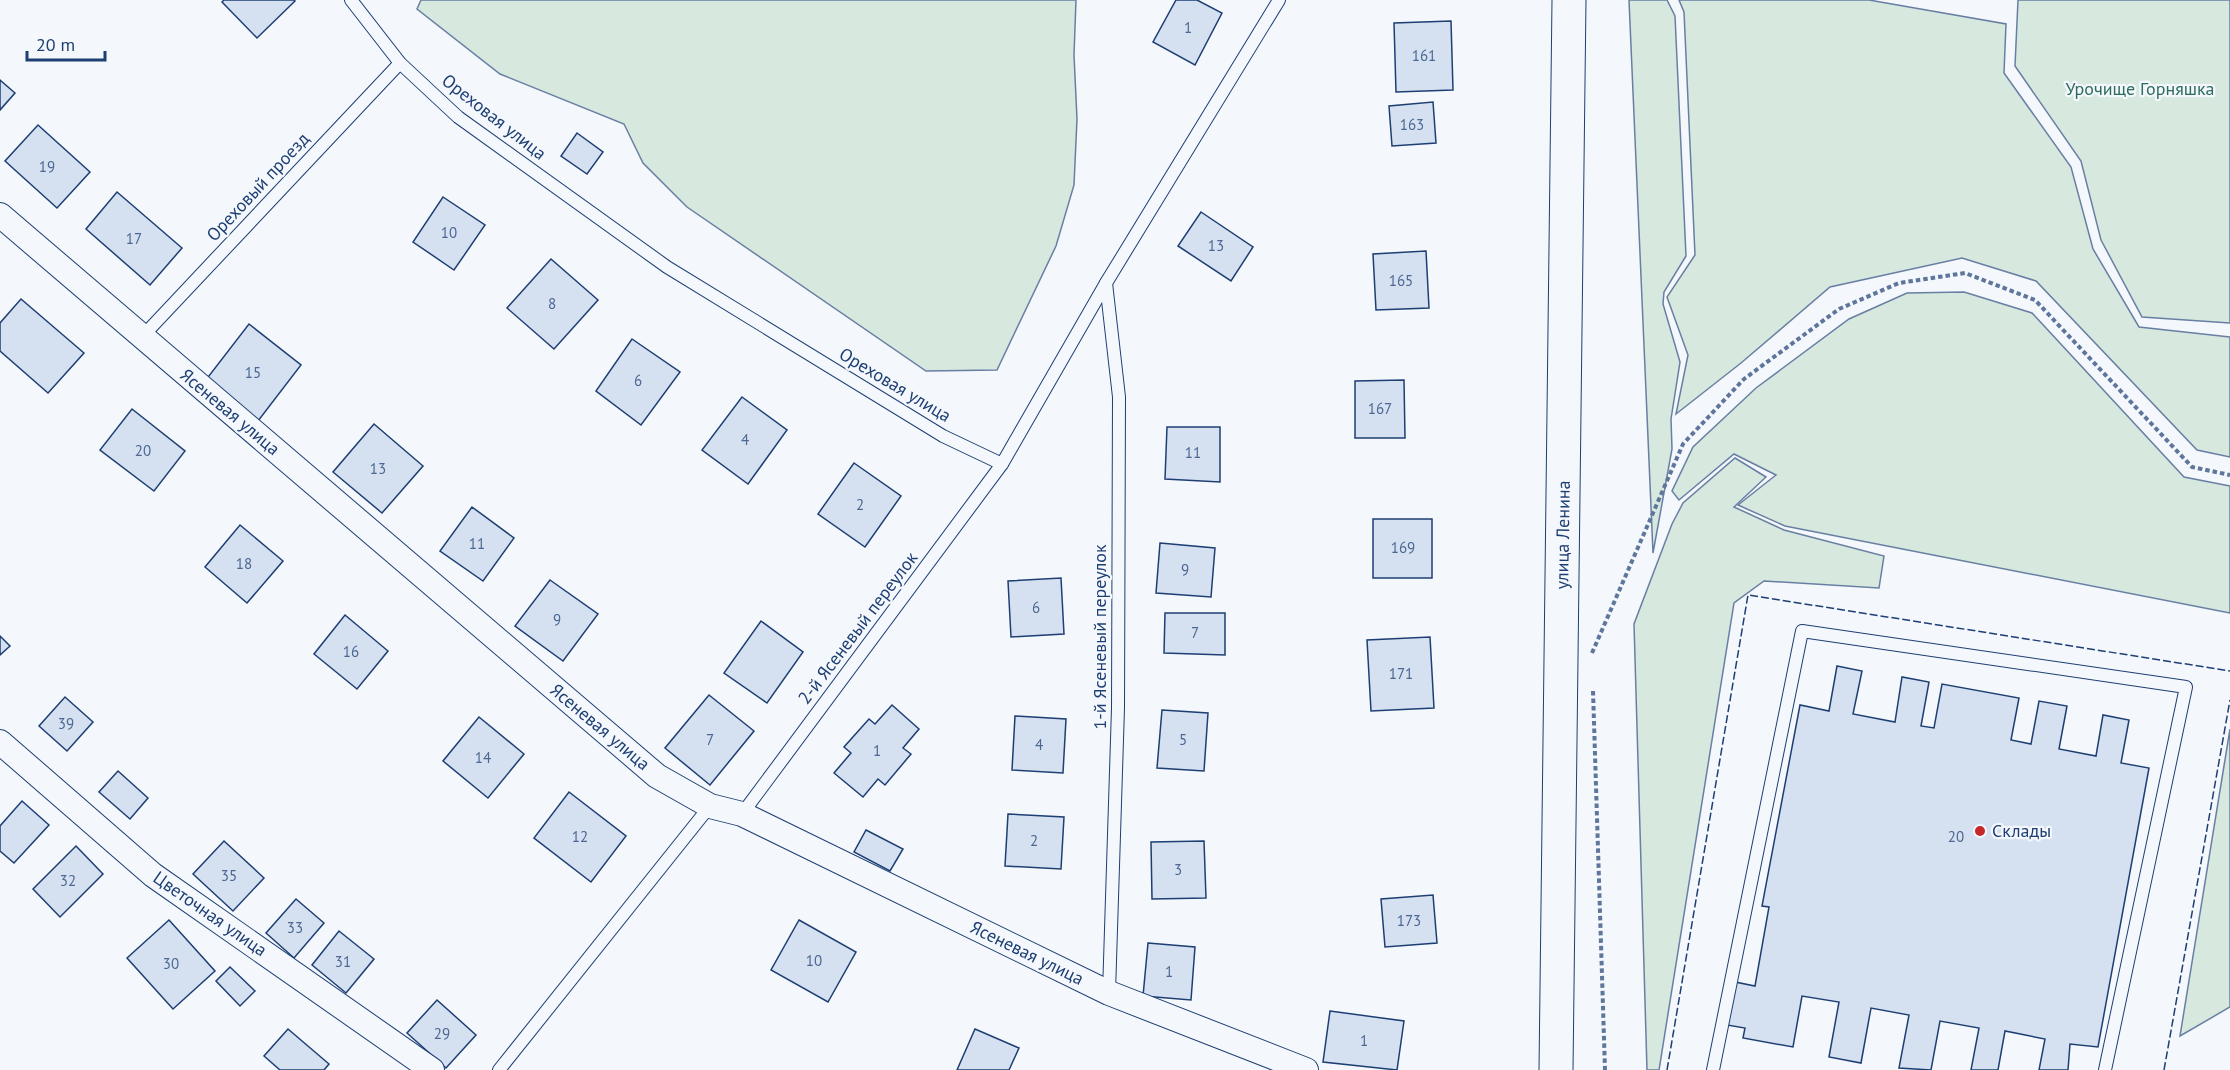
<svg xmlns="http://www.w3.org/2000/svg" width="2230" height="1070" font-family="'PT Sans',sans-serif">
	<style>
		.green { fill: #d7e8df; stroke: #687fa3; stroke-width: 1.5 }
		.building { fill: #d5e0f0; stroke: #1d3f73; stroke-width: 1.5 }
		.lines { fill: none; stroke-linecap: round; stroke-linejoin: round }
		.lane-casing { stroke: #1d3f73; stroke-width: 14 }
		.street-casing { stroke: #1d3f73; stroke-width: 26 }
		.secondary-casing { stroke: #1d3f73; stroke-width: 35 }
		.path { stroke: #5e769c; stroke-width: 4; stroke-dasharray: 4.5 3; stroke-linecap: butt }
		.lane { stroke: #f4f7fb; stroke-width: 12 }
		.street { stroke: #f4f7fb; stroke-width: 24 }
		.secondary { stroke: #f4f7fb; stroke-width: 33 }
		.fence { stroke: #1d3f73; stroke-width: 1.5; stroke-dasharray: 8 3; stroke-linecap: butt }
		.poi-dot { fill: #c62828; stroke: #f4f7fb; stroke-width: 2 }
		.labels { text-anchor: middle; stroke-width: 4.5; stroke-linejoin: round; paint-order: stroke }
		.number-label { font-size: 15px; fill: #4b6792 }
		.park-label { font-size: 18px; fill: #2c6c60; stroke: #f4f7fb }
		.street-label { font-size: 18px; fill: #1d3f73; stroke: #f4f7fb }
		.poi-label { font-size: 18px; fill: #1d3f73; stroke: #f4f7fb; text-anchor: start }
	</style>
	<rect width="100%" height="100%" fill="#f4f7fb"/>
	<!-- green -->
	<g class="green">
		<path d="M421 0H1076L1074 55 1077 119 1074 185 1056 246 997 370 926 371 687 207 643 163 624 124 500 74 417 9Z"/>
		<path d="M1629 0H1667L1675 16 1686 256 1664 292 1663 304 1680 362 1671 419 1672 449 1653 553Z"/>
		<path d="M1679 0H1869L2006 24 2004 73 2071 167 2093 249 2139 327 2230 337V457L2197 450 2036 281 1962 258 1830 287 1741 363 1676 414 1688 355 1667 297 1695 255 1684 12Z"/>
		<path d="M2018 0H2230V323L2142 317 2101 240 2081 161 2015 66Z"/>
		<path d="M1964 292 2032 313 2184 477 2230 486V613L1785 526 1738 505 1776 475 1734 454 1679 500 1672 491 1693 447 1756 388 1849 319 1907 293Z"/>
		<path d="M1735 458 1766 477 1734 507 1784 530 1884 556 1879 588 1764 581 1734 603 1659 1070H1647L1634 624 1672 524 1683 503Z"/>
		<path d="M2230 729V1007L2180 1036Z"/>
	</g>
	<!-- building -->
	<g class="building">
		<path d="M224 0H294L295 1 257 38 222 2Z"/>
		<path d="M1176 0H1197L1222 13 1195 65 1153 42Z"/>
		<path d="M1451 21 1453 90 1396 92 1394 23Z"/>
		<path d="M0 80 15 93 0 110Z"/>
		<path d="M1433 102 1436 143 1392 146 1389 106Z"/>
		<path d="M38 125 90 172 57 208 5 161Z"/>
		<path d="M577 133 603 152 587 174 561 156Z"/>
		<path d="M117 192 182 248 150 285 86 229Z"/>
		<path d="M443 197 485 225 454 270 413 242Z"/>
		<path d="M1201 212 1253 247 1231 281 1178 246Z"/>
		<path d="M1426 251 1429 308 1376 310 1373 254Z"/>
		<path d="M551 259 598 300 554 349 507 308Z"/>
		<path d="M21 299 84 353 48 393 0 351V323Z"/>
		<path d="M249 324 301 365 258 421 205 381Z"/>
		<path d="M632 339 680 372 641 425 596 391Z"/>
		<path d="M1404 380 1405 438H1355V381Z"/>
		<path d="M742 397 787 430 748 484 702 450Z"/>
		<path d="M132 409 185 451 154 491 100 450Z"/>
		<path d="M374 424 423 466 382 513 333 472Z"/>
		<path d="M1167 427H1220V482L1165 479Z"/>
		<path d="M854 463 901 496 865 547 818 514Z"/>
		<path d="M472 507 514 538 483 581 440 551Z"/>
		<rect x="1373" y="519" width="59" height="59"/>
		<path d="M240 525 283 561 247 603 205 567Z"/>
		<path d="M1160 543 1215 548 1211 597 1156 593Z"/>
		<path d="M1061 578 1064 634 1011 637 1008 581Z"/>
		<path d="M550 580 598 614 563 661 515 626Z"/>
		<path d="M1165 613H1225V655L1164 653Z"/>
		<path d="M345 615 388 651 357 689 314 654Z"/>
		<path d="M761 621 803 652 767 703 724 673Z"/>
		<path d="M0 636 10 646 0 655Z"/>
		<path d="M1430 637 1434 708 1371 711 1367 640Z"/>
		<path d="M1837 666 1862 671 1853 714 1895 722 1902 677 1929 682 1921 726 1934 728 1942 684 2019 698 2011 740 2031 744 2039 701 2067 706 2059 749 2096 756 2103 715 2129 720 2121 763 2149 768 2098 1047 2070 1044 2068 1070H2039L2045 1039 2005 1031 1998 1070H1971L1979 1028 1940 1021 1931 1070 1899 1068 1909 1015 1871 1008 1861 1063 1829 1057 1839 1002 1802 996 1793 1047 1743 1038 1745 1028 1727 1025 1735 982 1755 986 1769 907 1762 906 1800 705 1829 711Z"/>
		<path d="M709 695 754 731 710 785 665 748Z"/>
		<path d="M65 697 93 722 67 751 39 726Z"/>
		<path d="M892 705 919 729 903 748 911 754 885 785 878 779 863 797 834 773 851 753 844 747 869 719 875 724Z"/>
		<path d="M1162 710 1208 713 1204 771 1157 768Z"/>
		<path d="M1015 716 1066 719 1063 773 1012 770Z"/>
		<path d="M479 717 524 754 488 798 443 761Z"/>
		<path d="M118 771 148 798 130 819 99 792Z"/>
		<path d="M569 792 626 836 591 882 534 838Z"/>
		<path d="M22 801 49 825 14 863 0 851V826Z"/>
		<path d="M1008 814 1064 817 1061 869 1005 866Z"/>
		<path d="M866 830 903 849 890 871 854 852Z"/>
		<path d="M224 841 264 878 233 911 193 874Z"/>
		<path d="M1204 841 1206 898 1152 899 1151 842Z"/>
		<path d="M76 846 103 874 60 917 33 889Z"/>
		<path d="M1433 895 1437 943 1385 947 1381 899Z"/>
		<path d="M296 899 324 923 294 958 266 933Z"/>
		<path d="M169 920 215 971 173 1009 127 958Z"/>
		<path d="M799 920 856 952 828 1002 771 970Z"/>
		<path d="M339 931 374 959 346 993 312 965Z"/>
		<path d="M1148 943 1195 947 1191 1000 1143 996Z"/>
		<path d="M230 967 255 991 240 1006 216 981Z"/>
		<path d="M437 1000 476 1035 446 1068 407 1033Z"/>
		<path d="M1330 1011 1404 1021 1397 1070 1323 1062Z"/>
		<path d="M288 1029 329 1064 324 1070H280L264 1056Z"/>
		<path d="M975 1029 1019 1048 1009 1070H957Z"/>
	</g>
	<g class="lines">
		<defs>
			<g id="lane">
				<path d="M351 0 400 63 458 117 667 267 943 436 1002 464 1106 283 1279 0"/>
				<path d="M1106 283 1119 397 1118 708 1109 993"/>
				<path d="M142 337 400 63"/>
				<path d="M742 814 1002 464"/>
				<path d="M499 1070 710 806"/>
				<path d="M1713 1070 1802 631 2186 687 2105 1070"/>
			</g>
			<g id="street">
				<path d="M0 215 657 776 710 806 742 814 1109 993 1306 1070"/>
				<path d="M0 742 153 875 432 1070"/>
			</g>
			<path id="secondary" d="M1556 1070 1569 0"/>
		</defs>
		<!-- lane casing -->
		<use href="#lane" class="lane-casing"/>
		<!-- street casing -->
		<use href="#street" class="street-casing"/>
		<!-- secondary casing -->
		<use href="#secondary" class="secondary-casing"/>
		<!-- path -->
		<g class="path">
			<path d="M1592 653 1683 444 1744 379 1839 309 1899 283 1965 273 2035 300 2192 467 2230 475"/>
			<path d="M1593 691 1605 1070"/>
		</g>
		<!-- lane -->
		<use href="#lane" class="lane"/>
		<!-- street -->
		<use href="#street" class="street"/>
		<!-- secondary -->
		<use href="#secondary" class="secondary"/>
		<!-- fence -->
		<g class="fence">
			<path d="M1667 1070 1748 595 2230 671"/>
			<path d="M2164 1070 2230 700"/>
		</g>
	</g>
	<!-- markers -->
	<circle class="poi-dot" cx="1980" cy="831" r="6"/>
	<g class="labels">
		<!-- number labels -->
		<g class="number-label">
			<text x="1188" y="33">1</text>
			<text x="1424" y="61">161</text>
			<text x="1412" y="130">163</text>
			<text x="47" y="172">19</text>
			<text x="449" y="238">10</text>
			<text x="134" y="244">17</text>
			<text x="1216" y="251">13</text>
			<text x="1401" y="286">165</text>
			<text x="552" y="309">8</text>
			<text x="253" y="378">15</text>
			<text x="638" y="386">6</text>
			<text x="1380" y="414">167</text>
			<text x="745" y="445">4</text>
			<text x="143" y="456">20</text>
			<text x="1193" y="458">11</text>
			<text x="378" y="474">13</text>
			<text x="860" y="510">2</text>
			<text x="477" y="549">11</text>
			<text x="1403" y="553">169</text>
			<text x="244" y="569">18</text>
			<text x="1185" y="575">9</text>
			<text x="1036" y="613">6</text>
			<text x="557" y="625">9</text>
			<text x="1195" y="638">7</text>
			<text x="351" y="657">16</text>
			<text x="1401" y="679">171</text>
			<text x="66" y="729">39</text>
			<text x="710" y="745">7</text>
			<text x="1183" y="745">5</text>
			<text x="1039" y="750">4</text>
			<text x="877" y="756">1</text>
			<text x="483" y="763">14</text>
			<text x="580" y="842">12</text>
			<text x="1956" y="842">20</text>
			<text x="1034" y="846">2</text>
			<text x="1178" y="875">3</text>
			<text x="229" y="881">35</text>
			<text x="68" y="886">32</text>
			<text x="1409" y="926">173</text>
			<text x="295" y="933">33</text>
			<text x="814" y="966">10</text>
			<text x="343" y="967">31</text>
			<text x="171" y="969">30</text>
			<text x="1169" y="977">1</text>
			<text x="442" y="1039">29</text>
			<text x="1364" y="1046">1</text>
		</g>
		<!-- park labels -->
		<g class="park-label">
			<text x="2140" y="95">Урочище Горняшка</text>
		</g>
		<!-- street labels -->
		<g class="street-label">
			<text transform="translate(494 117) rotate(38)" y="6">Ореховая улица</text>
			<text transform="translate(258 187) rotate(-47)" y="6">Ореховый проезд</text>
			<text transform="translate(895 385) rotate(31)" y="6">Ореховая улица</text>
			<text transform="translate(230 412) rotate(40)" y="6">Ясеневая улица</text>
			<text transform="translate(1563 535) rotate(-89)" y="6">улица Ленина</text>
			<text transform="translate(858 628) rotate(-53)" y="6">2-й Ясеневый переулок</text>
			<text transform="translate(1100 637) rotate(-90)" y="6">1-й Ясеневый переулок</text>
			<text transform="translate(600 727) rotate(40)" y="6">Ясеневая улица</text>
			<text transform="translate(210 914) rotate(35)" y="6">Цветочная улица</text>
			<text transform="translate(1027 953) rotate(26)" y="6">Ясеневая улица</text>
		</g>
		<!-- poi labels -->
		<g class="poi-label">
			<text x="1992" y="837">Склады</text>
		</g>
	</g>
	<!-- scale -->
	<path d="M27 51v9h78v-9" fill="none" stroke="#1d3f73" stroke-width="3"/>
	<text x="36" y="51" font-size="18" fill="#1d3f73" stroke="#f4f7fb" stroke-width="4.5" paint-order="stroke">20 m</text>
</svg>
